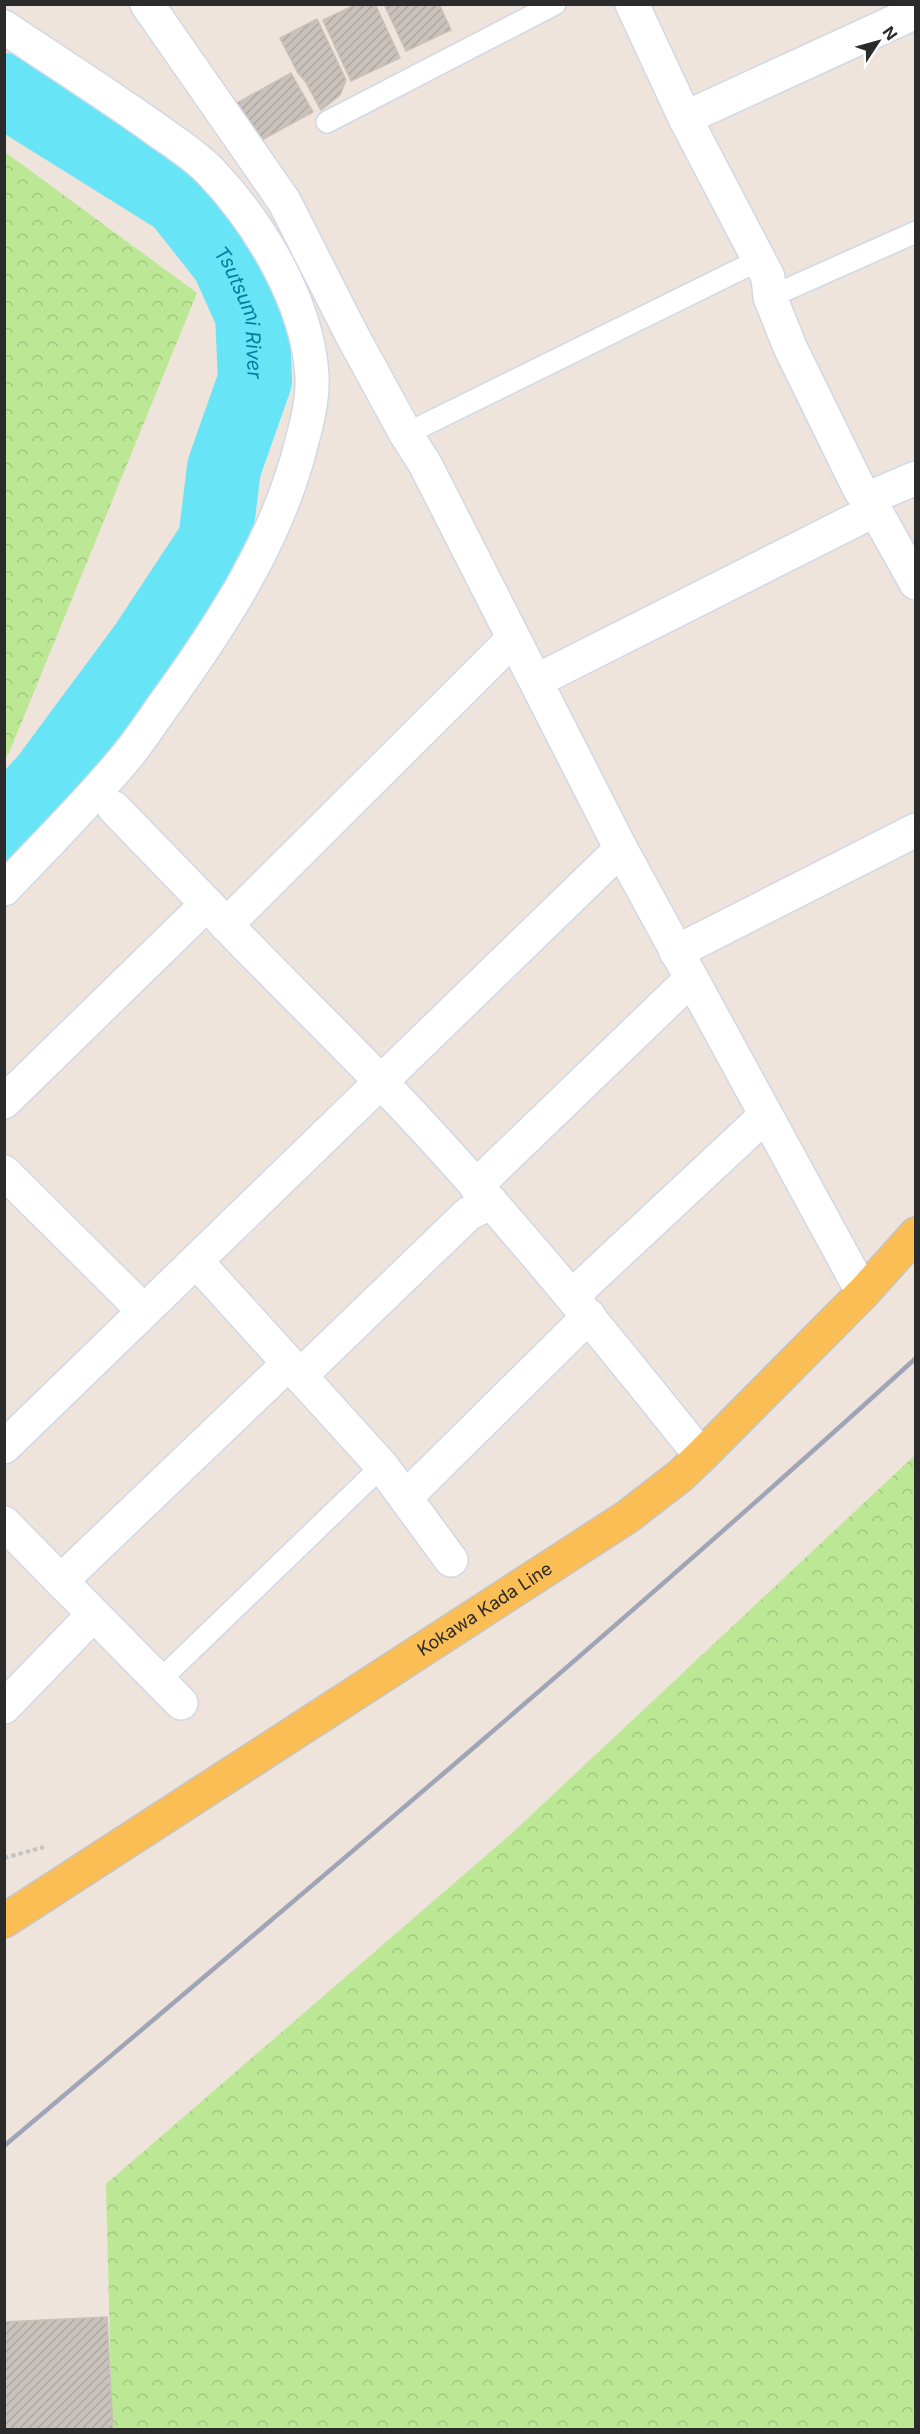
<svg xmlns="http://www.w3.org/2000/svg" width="920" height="2434" font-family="Inter,sans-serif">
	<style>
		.forest { fill: url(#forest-crowns) }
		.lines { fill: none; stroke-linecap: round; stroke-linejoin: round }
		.river { stroke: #68e4f7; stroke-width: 74 }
		.building { fill: url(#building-hatch); stroke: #cac0b6; stroke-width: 1.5 }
		.service-casing { stroke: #d1d8e5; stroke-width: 24 }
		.minor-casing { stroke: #d1d8e5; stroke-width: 36 }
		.primary-casing { stroke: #c4c4c4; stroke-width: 36 }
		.path { stroke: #c4c4c4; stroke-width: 4; stroke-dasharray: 4.5 3; stroke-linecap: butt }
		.service { stroke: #fff; stroke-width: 21 }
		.minor { stroke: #fff; stroke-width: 33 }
		.primary { stroke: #fbbe55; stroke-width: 33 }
		.rail { stroke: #9fa5b7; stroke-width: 4.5 }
		.labels { text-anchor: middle; stroke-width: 6; stroke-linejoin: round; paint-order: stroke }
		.street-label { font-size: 18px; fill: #2b2b2b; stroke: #fff }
		.water-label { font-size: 20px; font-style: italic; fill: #057ea0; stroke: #fff }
	</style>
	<defs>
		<pattern id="forest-crowns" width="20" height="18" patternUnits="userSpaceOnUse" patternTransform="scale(1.5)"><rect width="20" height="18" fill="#bce895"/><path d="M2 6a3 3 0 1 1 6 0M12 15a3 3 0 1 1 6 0" fill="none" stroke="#a2c781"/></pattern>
		<pattern id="building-hatch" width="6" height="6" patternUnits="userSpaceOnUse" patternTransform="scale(1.5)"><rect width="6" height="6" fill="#c9c1bc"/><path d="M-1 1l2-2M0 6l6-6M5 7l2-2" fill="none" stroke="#ada6a2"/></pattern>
	</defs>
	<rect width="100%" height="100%" fill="#eee4dc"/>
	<!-- forest -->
	<g class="forest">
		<path d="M5 152 197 293 9 753 5 758Z"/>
		<path d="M915 1455V2429H112L106 2184 511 1834Z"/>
	</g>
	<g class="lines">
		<!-- river -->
		<path class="river" id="s1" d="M4 90 179 199 228 261 252 315 255 380 224 468 215 541 147 644 47 779 4 826"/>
	</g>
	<!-- building -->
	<g class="building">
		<path d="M357 4H375L400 58 351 81 323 20Z"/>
		<path d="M384 4H439L451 30 406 51Z"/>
		<path d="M317 19 346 80 340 95 321 110 305 81 298 73 280 38Z"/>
		<path d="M291 73 313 112 258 142 237 103Z"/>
		<path d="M107 2317 113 2430H4V2322Z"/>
	</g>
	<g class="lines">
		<defs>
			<g id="service">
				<path d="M327 122 555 4"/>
				<path d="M770 297 916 232"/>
				<path d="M406 434 759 260"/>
				<path d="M159 1681 382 1466"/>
			</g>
			<g id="minor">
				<path d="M147 4 284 201 352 335 406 434 425 464 621 849 863 1293"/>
				<path d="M632 4 685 118 768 277 770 297 790 347 860 490 875 510 916 583"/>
				<path d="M4 27C53 60 102 91 150 125 170 140 194 154 211 172 260 224 308 303 312 376 313 398 308 420 302 441 279 537 223 623 166 702 153 720 141 739 127 756 89 802 46 845 4 889"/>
				<path d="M685 118 916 12"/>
				<path d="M867 499 916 478"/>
				<path d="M536 681 875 510"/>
				<path d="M114 808 207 904"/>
				<path d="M226 925 513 639"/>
				<path d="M676 952 916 830"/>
				<path d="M4 1102 207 904C263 965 324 1022 382 1083 495 1201 599 1328 701 1456"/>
				<path d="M4 1172 144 1311"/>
				<path d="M476 1186 691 979"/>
				<path d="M196 1261 382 1466 451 1560"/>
				<path d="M572 1296 766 1115"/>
				<path d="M300 1376 468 1214 491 1202"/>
				<path d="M4 1447 621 849"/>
				<path d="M406 1497 589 1316"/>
				<path d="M4 1523 181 1703"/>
				<path d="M61 1581 288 1364"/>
				<path d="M4 1707 93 1615"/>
			</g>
			<g id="primary">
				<path id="s2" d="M4 1921 627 1517 680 1476 701 1456 863 1293 916 1234"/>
			</g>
		</defs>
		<!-- service casing -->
		<use href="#service" class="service-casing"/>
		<!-- minor casing -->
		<use href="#minor" class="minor-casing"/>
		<!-- primary casing -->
		<use href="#primary" class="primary-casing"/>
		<!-- path -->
		<path class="path" d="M4 1858 44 1847"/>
		<!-- service -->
		<use href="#service" class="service"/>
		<!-- minor -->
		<use href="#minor" class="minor"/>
		<!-- primary -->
		<use href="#primary" class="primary"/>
		<!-- rail -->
		<path class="rail" d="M4 2146C311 1887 619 1628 916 1358"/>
	</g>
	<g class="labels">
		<!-- street labels -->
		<g class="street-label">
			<text dy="6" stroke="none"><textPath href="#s2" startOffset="573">Kokawa Kada Line</textPath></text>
		</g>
		<!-- water labels -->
		<g class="water-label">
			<text dy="7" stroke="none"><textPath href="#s1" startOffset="339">Tsutsumi River</textPath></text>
		</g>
	</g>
	<!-- border -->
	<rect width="920" height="2434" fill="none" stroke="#2b2b2b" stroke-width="12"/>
	<!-- north arrow -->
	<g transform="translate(878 42) rotate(54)" stroke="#ffffff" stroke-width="4.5" paint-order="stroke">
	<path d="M0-4.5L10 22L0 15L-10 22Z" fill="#2b2b2b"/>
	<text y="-9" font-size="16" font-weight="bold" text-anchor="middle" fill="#2b2b2b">N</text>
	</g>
</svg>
